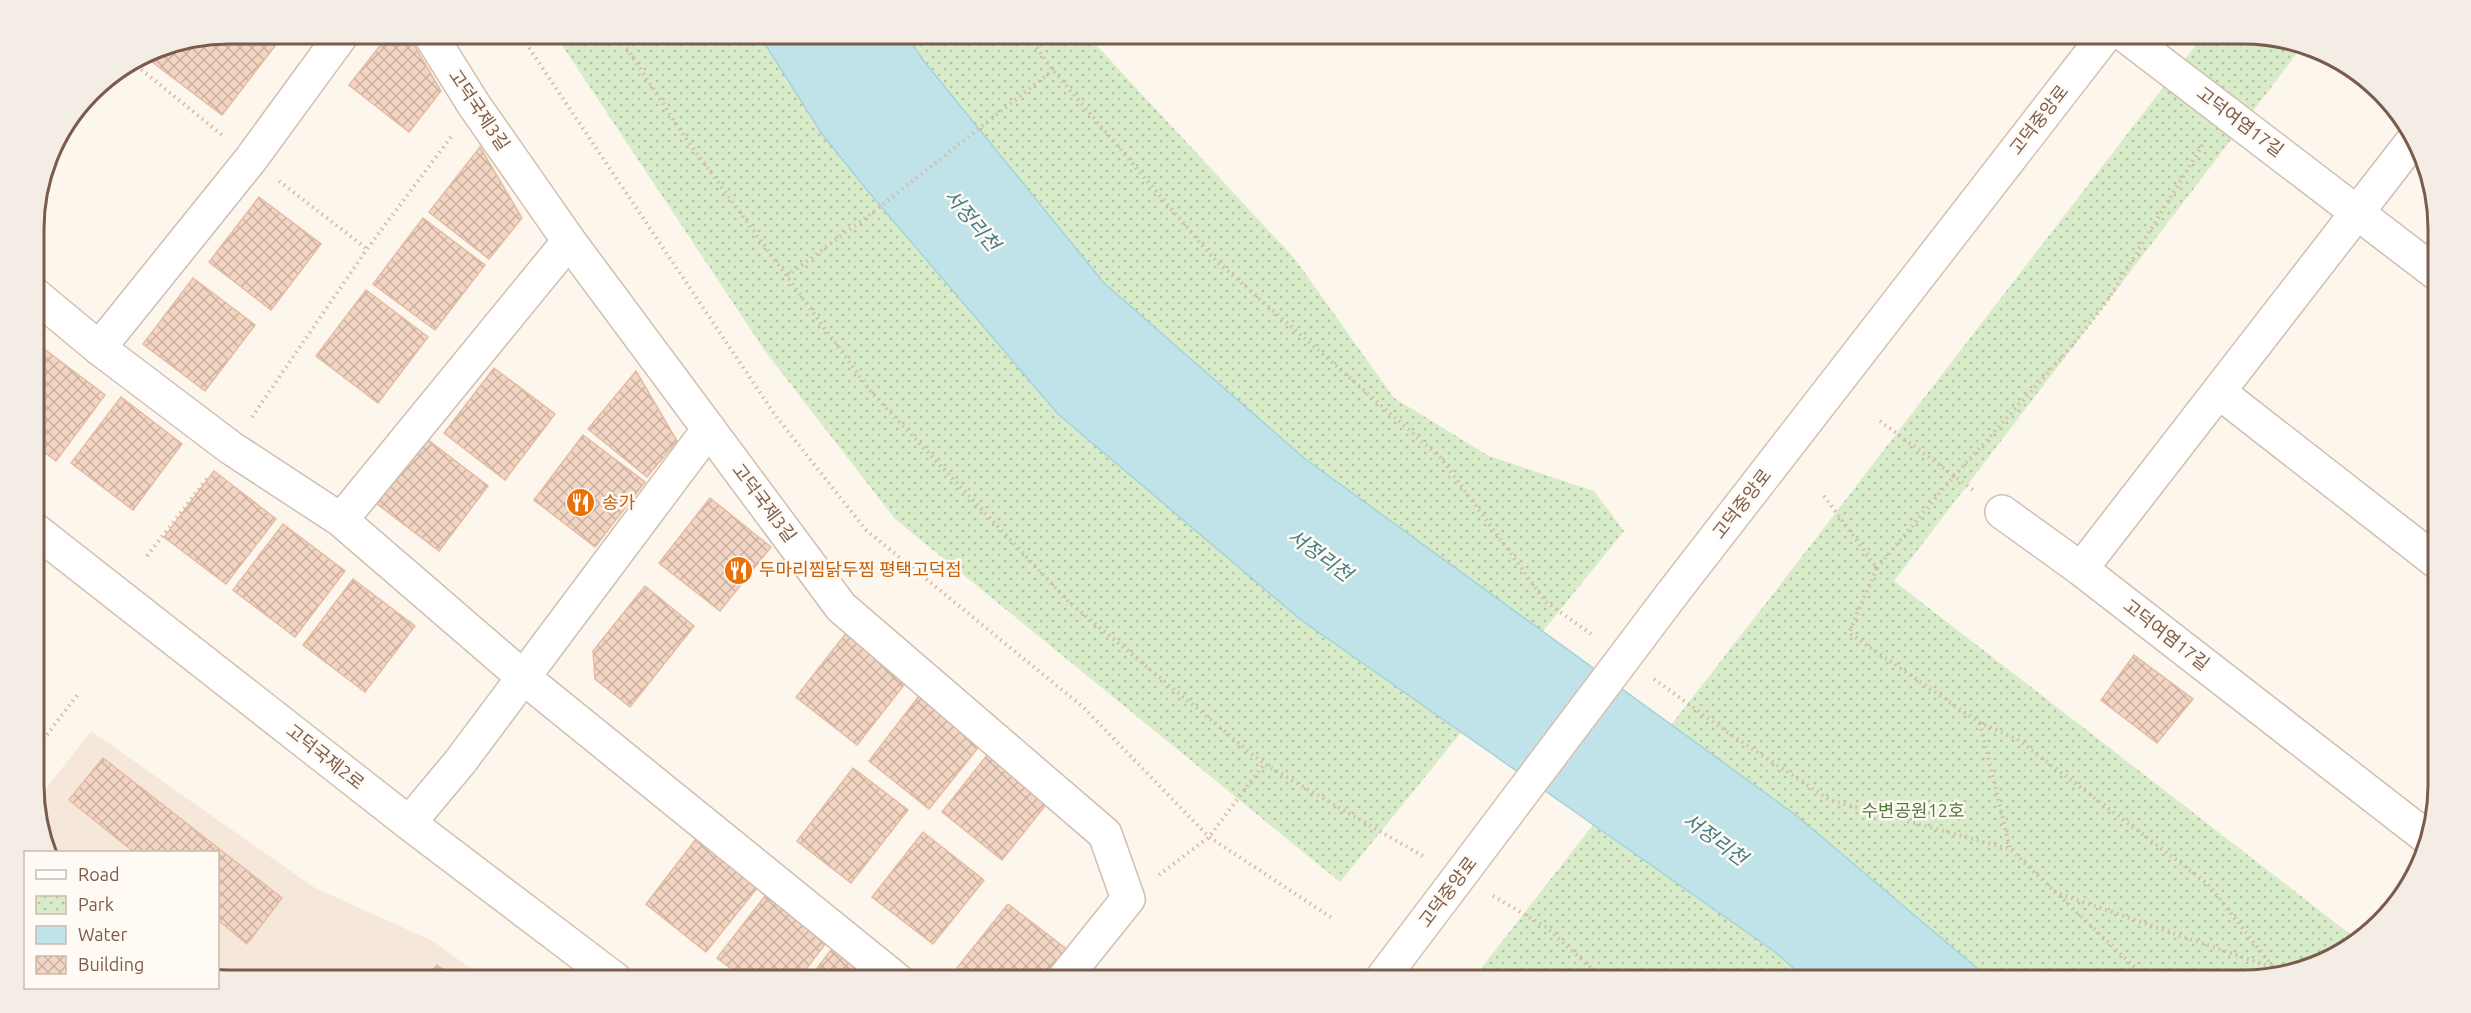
<svg xmlns="http://www.w3.org/2000/svg" width="2471" height="1013" font-family="Ubuntu,'Noto Sans KR',sans-serif">
	<style>
		.residential { fill: #f5e8da }
		.park { fill: url(#park-dots) }
		.water { fill: #bfe3e8; stroke: #a5d3da; stroke-width: 1.5 }
		.building { fill: url(#building-cross-hatch); stroke: #e6bba3; stroke-width: 1.5 }
		.lines { fill: none; stroke-linecap: round; stroke-linejoin: round }
		.street-casing { stroke: #d1beb0; stroke-width: 36 }
		.secondary-casing { stroke: #d6c0b0; stroke-width: 36 }
		.path { stroke: #d9b8a5; stroke-width: 4; stroke-dasharray: 1.5 4.5; stroke-linecap: butt }
		.street { stroke: #fff; stroke-width: 33 }
		.secondary { stroke: #fff; stroke-width: 33 }
		.secondary-bridge-casing { stroke: #d6c0b0; stroke-width: 36; stroke-linecap: butt }
		.secondary-bridge { stroke: #fff; stroke-width: 33 }
		.labels { text-anchor: middle; stroke-width: 5; stroke-linejoin: round; paint-order: stroke }
		.street-label { font-size: 18px; fill: #7a5c4d; stroke: #fffaf3 }
		.food-label { font-size: 18px; fill: #c56008; stroke: #fffaf3; text-anchor: start }
		.park-label { font-size: 18px; fill: #537a41; stroke: #fffaf3 }
		.water-label { font-size: 20px; font-style: italic; fill: #437c86; stroke: #fffaf3 }
		.rim { fill: none; stroke: #7a5c4d; stroke-width: 3 }
	</style>
	<defs>
		<pattern id="park-dots" width="8" height="8" patternUnits="userSpaceOnUse" patternTransform="scale(1.5)"><rect width="8" height="8" fill="#d8ecc9"/><path d="M2 2h.1M6 6h.1" fill="none" stroke="#b4c2a5" stroke-width="1.8" stroke-linecap="round"/></pattern>
		<pattern id="building-cross-hatch" width="8" height="8" patternUnits="userSpaceOnUse" patternTransform="scale(1.5)"><rect width="8" height="8" fill="#f3d5c3"/><path d="M0 0l8 8M0 8l8-8" fill="none" stroke="#cab0a1"/></pattern>
	</defs>
	<rect width="100%" height="100%" fill="#fdf6ec"/>
	<!-- residential -->
	<path class="residential" d="M91 731 315 888 433 941 486 980H229L218 978V852H52L37 822V800Z"/>
	<!-- park -->
	<g class="park">
		<path d="M554 33H1085L1295 259 1394 398 1489 456 1594 491 1624 531 1340 882 895 519 765 351Z"/>
		<path d="M2205 33H2242L2305 43 1894 581 2359 941 2306 969 2255 980H1472L1763 607Z"/>
	</g>
	<!-- water -->
	<path class="water" d="M758 33H905L923 60 1104 283 1304 458 1797 816 1991 980H1807L1775 952 1301 620 1058 414 866 189 822 134Z"/>
	<!-- building -->
	<g class="building">
		<path d="M229 33H285L222 115 143 55 154 48Z"/>
		<path d="M390 33H407L441 91 409 132 349 85Z"/>
		<path d="M480 147 522 218 489 259 429 212Z"/>
		<path d="M259 197 321 244 271 310 209 262Z"/>
		<path d="M423 218 485 265 435 330 373 284Z"/>
		<path d="M193 278 255 325 205 391 143 344Z"/>
		<path d="M366 290 428 337 378 403 316 356Z"/>
		<path d="M43 348 105 395 56 461 35 445 34 360Z"/>
		<path d="M494 368 555 414 505 480 444 433Z"/>
		<path d="M636 371 677 441 647 477 588 429Z"/>
		<path d="M121 397 182 444 133 510 71 463Z"/>
		<path d="M583 435 645 482 595 547 534 500Z"/>
		<path d="M427 439 488 486 439 551 377 504Z"/>
		<path d="M214 471 276 519 226 584 164 537Z"/>
		<path d="M710 498 771 547 720 611 659 563Z"/>
		<path d="M283 524 345 571 295 637 233 590Z"/>
		<path d="M353 579 415 626 365 692 303 645Z"/>
		<path d="M645 586 694 626 630 707 595 679 593 651Z"/>
		<path d="M847 632 908 680 857 745 796 697Z"/>
		<path d="M2134 655 2193 699 2157 743 2101 700Z"/>
		<path d="M919 696 981 744 929 809 869 761Z"/>
		<path d="M988 754 1048 802 1002 860 942 812Z"/>
		<path d="M103 758 282 898 247 944 218 920V852H134L69 800Z"/>
		<path d="M853 768 908 810 851 883 797 841Z"/>
		<path d="M923 832 984 880 933 944 872 897Z"/>
		<path d="M696 839 758 887 706 952 646 904Z"/>
		<path d="M768 892 829 939 798 980H746L717 958Z"/>
		<path d="M1008 904 1069 951 1046 980H972L957 968Z"/>
		<path d="M834 946 878 980H808Z"/>
		<path d="M437 965 457 980H425Z"/>
	</g>
	<g class="lines">
		<defs>
			<g id="street">
				<path d="M429 33 474 105 569 241 841 607 1105 834 1128 899 1063 980"/>
				<path d="M2122 33 2436 273"/>
				<path d="M34 294 99 348 231 448 341 520 523 677 897 980"/>
				<path d="M99 348 251 159 343 33"/>
				<path d="M2219 392 2437 562"/>
				<path d="M2002 512 2081 569 2429 839"/>
				<path d="M341 520 569 241"/>
				<path d="M2081 569 2411 143"/>
				<path d="M409 823 460 762 709 429"/>
			</g>
			<g id="secondary">
				<path d="M35 530 409 823 616 980"/>
				<path d="M1672 594 2107 33"/>
				<path d="M1381 980 1449 890"/>
			</g>
		</defs>
		<!-- street casing -->
		<use href="#street" class="street-casing"/>
		<!-- secondary casing -->
		<use href="#secondary" class="secondary-casing"/>
		<!-- path -->
		<g class="path">
			<path d="M519 33 775 415 866 530 1083 707 1209 837 1332 918"/>
			<path d="M617 33 682 133 872 393 1070 603 1264 764 1426 858"/>
			<path d="M1026 33 1053 70 1213 258 1441 458 1546 602 1594 636"/>
			<path d="M132 62 222 135"/>
			<path d="M279 181 367 249"/>
			<path d="M787 276 876 210 1053 70"/>
			<path d="M252 417 367 249 451 137"/>
			<path d="M1880 421 1973 490"/>
			<path d="M1824 496 1877 568 1849 633 1980 723 2017 739 2208 884 2279 975"/>
			<path d="M147 556 209 476"/>
			<path d="M1877 568 1954 476 2065 354 2106 303 2205 141"/>
			<path d="M1654 679 1727 732 1830 800 2010 849 2148 980"/>
			<path d="M1980 723 2010 849"/>
			<path d="M36 749 78 694"/>
			<path d="M1159 875 1209 837 1264 764"/>
			<path d="M2060 894 2274 968"/>
			<path d="M1493 896 1546 927 1604 980"/>
		</g>
		<!-- street -->
		<use href="#street" class="street"/>
		<!-- secondary -->
		<use href="#secondary" class="secondary"/>
		<defs>
			<path id="secondary-bridge" d="M1449 890 1672 594"/>
		</defs>
		<!-- secondary-bridge casing -->
		<use href="#secondary-bridge" class="secondary-bridge-casing"/>
		<!-- secondary-bridge -->
		<use href="#secondary-bridge" class="secondary-bridge"/>
	</g>
	<!-- icons -->
	<defs>
		<symbol id="restaurant-disc" viewBox="-11 -11 22 22"><circle r="9.5" fill="#e8710a" stroke="#fffaf3"/><path d="M-5-6h1v4h1v-4h1v4h1v-4h1v5L-1.5 .5V6h-2V.5L-5-1ZM5-6V6H3V1.5H1.5Q1.5-4 5-6Z" fill="#fff"/></symbol>
	</defs>
	<g fill-rule="evenodd">
		<use href="#restaurant-disc" x="564" y="486" width="33" height="33"/>
		<use href="#restaurant-disc" x="722" y="554" width="33" height="33"/>
	</g>
	<g class="labels">
		<!-- street labels -->
		<g class="street-label">
			<text transform="translate(479 110) rotate(56)" y="6">고덕국제3길</text>
			<text transform="translate(2039 120) rotate(-52)" y="6">고덕중앙로</text>
			<text transform="translate(2240 122) rotate(37)" y="6">고덕여염17길</text>
			<text transform="translate(764 503) rotate(53)" y="6">고덕국제3길</text>
			<text transform="translate(1742 504) rotate(-52)" y="6">고덕중앙로</text>
			<text transform="translate(2166 635) rotate(38)" y="6">고덕여염17길</text>
			<text transform="translate(325 757) rotate(38)" y="6">고덕국제2로</text>
			<text transform="translate(1448 892) rotate(-53)" y="6">고덕중앙로</text>
		</g>
		<!-- food labels -->
		<g class="food-label">
			<text x="602" y="509">송가</text>
			<text x="759" y="576">두마리찜닭두찜 평택고덕점</text>
		</g>
		<!-- park labels -->
		<g class="park-label">
			<text x="1913" y="817">수변공원12호</text>
		</g>
		<!-- water labels -->
		<g class="water-label">
			<text transform="translate(972 220) rotate(50)" y="7">서정리천</text>
			<text transform="translate(1320 555) rotate(36)" y="7">서정리천</text>
			<text transform="translate(1715 839) rotate(36)" y="7">서정리천</text>
		</g>
	</g>
	<!-- crop -->
	<path d="M0 0H2471V1013H0ZM229 44H2243A185 185 0 0 1 2428 229V785A185 185 0 0 1 2243 970H229A185 185 0 0 1 44 785V229A185 185 0 0 1 229 44Z" fill="#f4ede6" fill-rule="evenodd"/>
	<path class="rim" d="M229 44H2243A185 185 0 0 1 2428 229V785A185 185 0 0 1 2243 970H229A185 185 0 0 1 44 785V229A185 185 0 0 1 229 44Z"/>
	<!-- legend -->
	<rect x="24" y="851" width="195" height="138" fill="#fffaf3" stroke="#cabbb1" stroke-width="1.5"/>
	<rect x="36" y="870" width="30" height="9" fill="#ffffff" stroke="#cabbb1" stroke-width="1.5"/>
	<text x="78" y="881" font-size="18" fill="#7a5c4d">Road</text>
	<rect x="36" y="896" width="30" height="18" fill="url(#park-dots)" stroke="#cabbb1" stroke-width="1.5"/>
	<text x="78" y="911" font-size="18" fill="#7a5c4d">Park</text>
	<rect x="36" y="926" width="30" height="18" fill="#bfe3e8" stroke="#cabbb1" stroke-width="1.5"/>
	<text x="78" y="941" font-size="18" fill="#7a5c4d">Water</text>
	<rect x="36" y="956" width="30" height="18" fill="url(#building-cross-hatch)" stroke="#cabbb1" stroke-width="1.5"/>
	<text x="78" y="971" font-size="18" fill="#7a5c4d">Building</text>
</svg>
